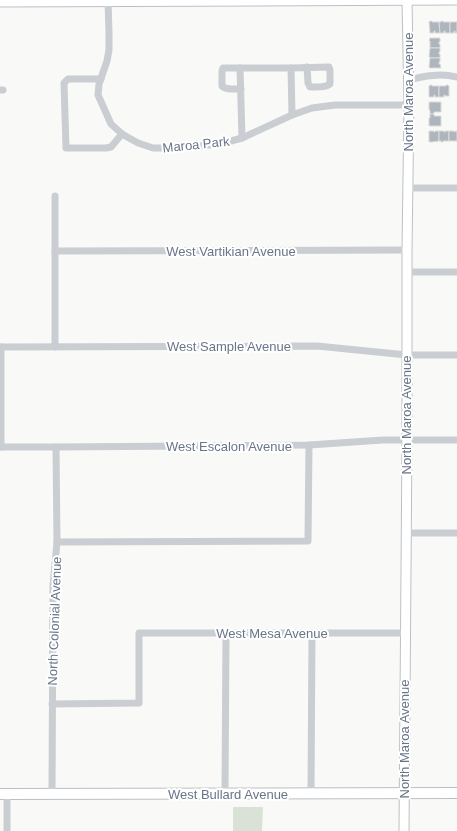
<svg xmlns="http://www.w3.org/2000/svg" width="457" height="831" font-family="Helvetica,sans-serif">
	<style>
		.green { fill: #dae2d8 }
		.building { fill: #aeb5bc; stroke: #dbdcda }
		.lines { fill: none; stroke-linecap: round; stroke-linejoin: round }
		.secondary-casing { stroke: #bcc0c5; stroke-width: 11 }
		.primary-casing { stroke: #bbbec3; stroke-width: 12 }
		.minor { stroke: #cacdd1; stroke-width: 7 }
		.secondary { stroke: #fff; stroke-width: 9 }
		.primary { stroke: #fff; stroke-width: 10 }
		.labels { text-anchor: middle; stroke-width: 4; stroke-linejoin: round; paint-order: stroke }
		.street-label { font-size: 13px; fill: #687589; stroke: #fff }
	</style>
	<rect width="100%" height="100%" fill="#f9faf7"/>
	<!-- green -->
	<path class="green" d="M233 807H263L262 831H233Z"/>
	<!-- building -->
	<g class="building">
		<path d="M430 21H432V22H439L440 33H435V31H434V33H430L429 22Z"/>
		<path d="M441 21H443V22H450V33H445V31H444V33H440L439 22H441Z"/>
		<path d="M457 21V33H455V31H454V33H450V22H457Z"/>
		<path d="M430 38H440V42H439V44H440V48H430V41H429Z"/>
		<path d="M430 48H440V52H439V54H440V58H430V57H429Z"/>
		<path d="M430 58H440V62H439V64H440L441 68H430L429 67Z"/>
		<path d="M430 85H432V86H439V97H435V95H434V97H429V86Z"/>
		<path d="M446 85H448L449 86V96H445V95H444V97H439V86H446Z"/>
		<path d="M429 102H441V112H434V114H430V110H429Z"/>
		<path d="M430 114H434V116H441V126H429V118H430Z"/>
		<path d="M429 131H434V132H435V131H439V141L432 142H429Z"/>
		<path d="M439 131H444V132H445V131H449V141H443V142H441V141H439Z"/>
		<path d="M449 131H454V132H455V131H457V142V141H449Z"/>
	</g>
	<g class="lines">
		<defs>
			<g id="secondary">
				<path d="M0 2 457 0"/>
				<path d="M404 831 407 440V250L409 105 407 0"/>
			</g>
			<path id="primary" d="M0 794 457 793"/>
		</defs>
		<!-- secondary casing -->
		<use href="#secondary" class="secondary-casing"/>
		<!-- primary casing -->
		<use href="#primary" class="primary-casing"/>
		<!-- minor -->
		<g class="minor">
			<path d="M108 0 109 32V50L107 61 99 84 98 95 111 124 122 134 138 143 153 148H178L220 144 242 138 292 115 312 108 335 105H409"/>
			<path d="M240 68H223L222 71V86C226 90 234 89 241 89"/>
			<path d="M291 68 329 67 330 70V84C325 88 316 87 310 87L308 83 307 67"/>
			<path d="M101 79H68L64 83 66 148H106L111 147 122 134"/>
			<path d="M408 80C425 76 440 73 457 77"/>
			<path d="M0 90H3"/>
			<path d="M242 138 240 68H291L292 115"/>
			<path d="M408 188H457"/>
			<path d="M55 196V347"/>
			<path d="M55 251 407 250"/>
			<path d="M407 272H457"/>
			<path d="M0 347 317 346 407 355H457"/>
			<path d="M0 447H56L309 445 383 440H457"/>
			<path d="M1 447V347"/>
			<path d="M405 533H457"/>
			<path d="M57 542 308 541 309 445"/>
			<path d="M52 704 139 703V633H405"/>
			<path d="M311 793 312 633"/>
			<path d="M52 794 53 586 57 542 56 447"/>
			<path d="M225 794 226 633"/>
			<path d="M7 831V794"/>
		</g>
		<!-- secondary -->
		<use href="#secondary" class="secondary"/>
		<!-- primary -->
		<use href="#primary" class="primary"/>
	</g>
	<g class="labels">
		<!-- street labels -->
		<g class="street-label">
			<text transform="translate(408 92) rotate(-90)" y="5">North Maroa Avenue</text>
			<text transform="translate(196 144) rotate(-6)" y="5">Maroa Park</text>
			<text x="231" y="256">West Vartikian Avenue</text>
			<text x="229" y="351">West Sample Avenue</text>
			<text transform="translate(406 415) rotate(-90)" y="5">North Maroa Avenue</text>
			<text x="229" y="451">West Escalon Avenue</text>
			<text transform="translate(54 621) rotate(-88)" y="5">North Colonial Avenue</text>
			<text x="272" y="638">West Mesa Avenue</text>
			<text transform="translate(404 739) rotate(-90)" y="5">North Maroa Avenue</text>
			<text x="228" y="799">West Bullard Avenue</text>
		</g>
	</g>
</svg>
